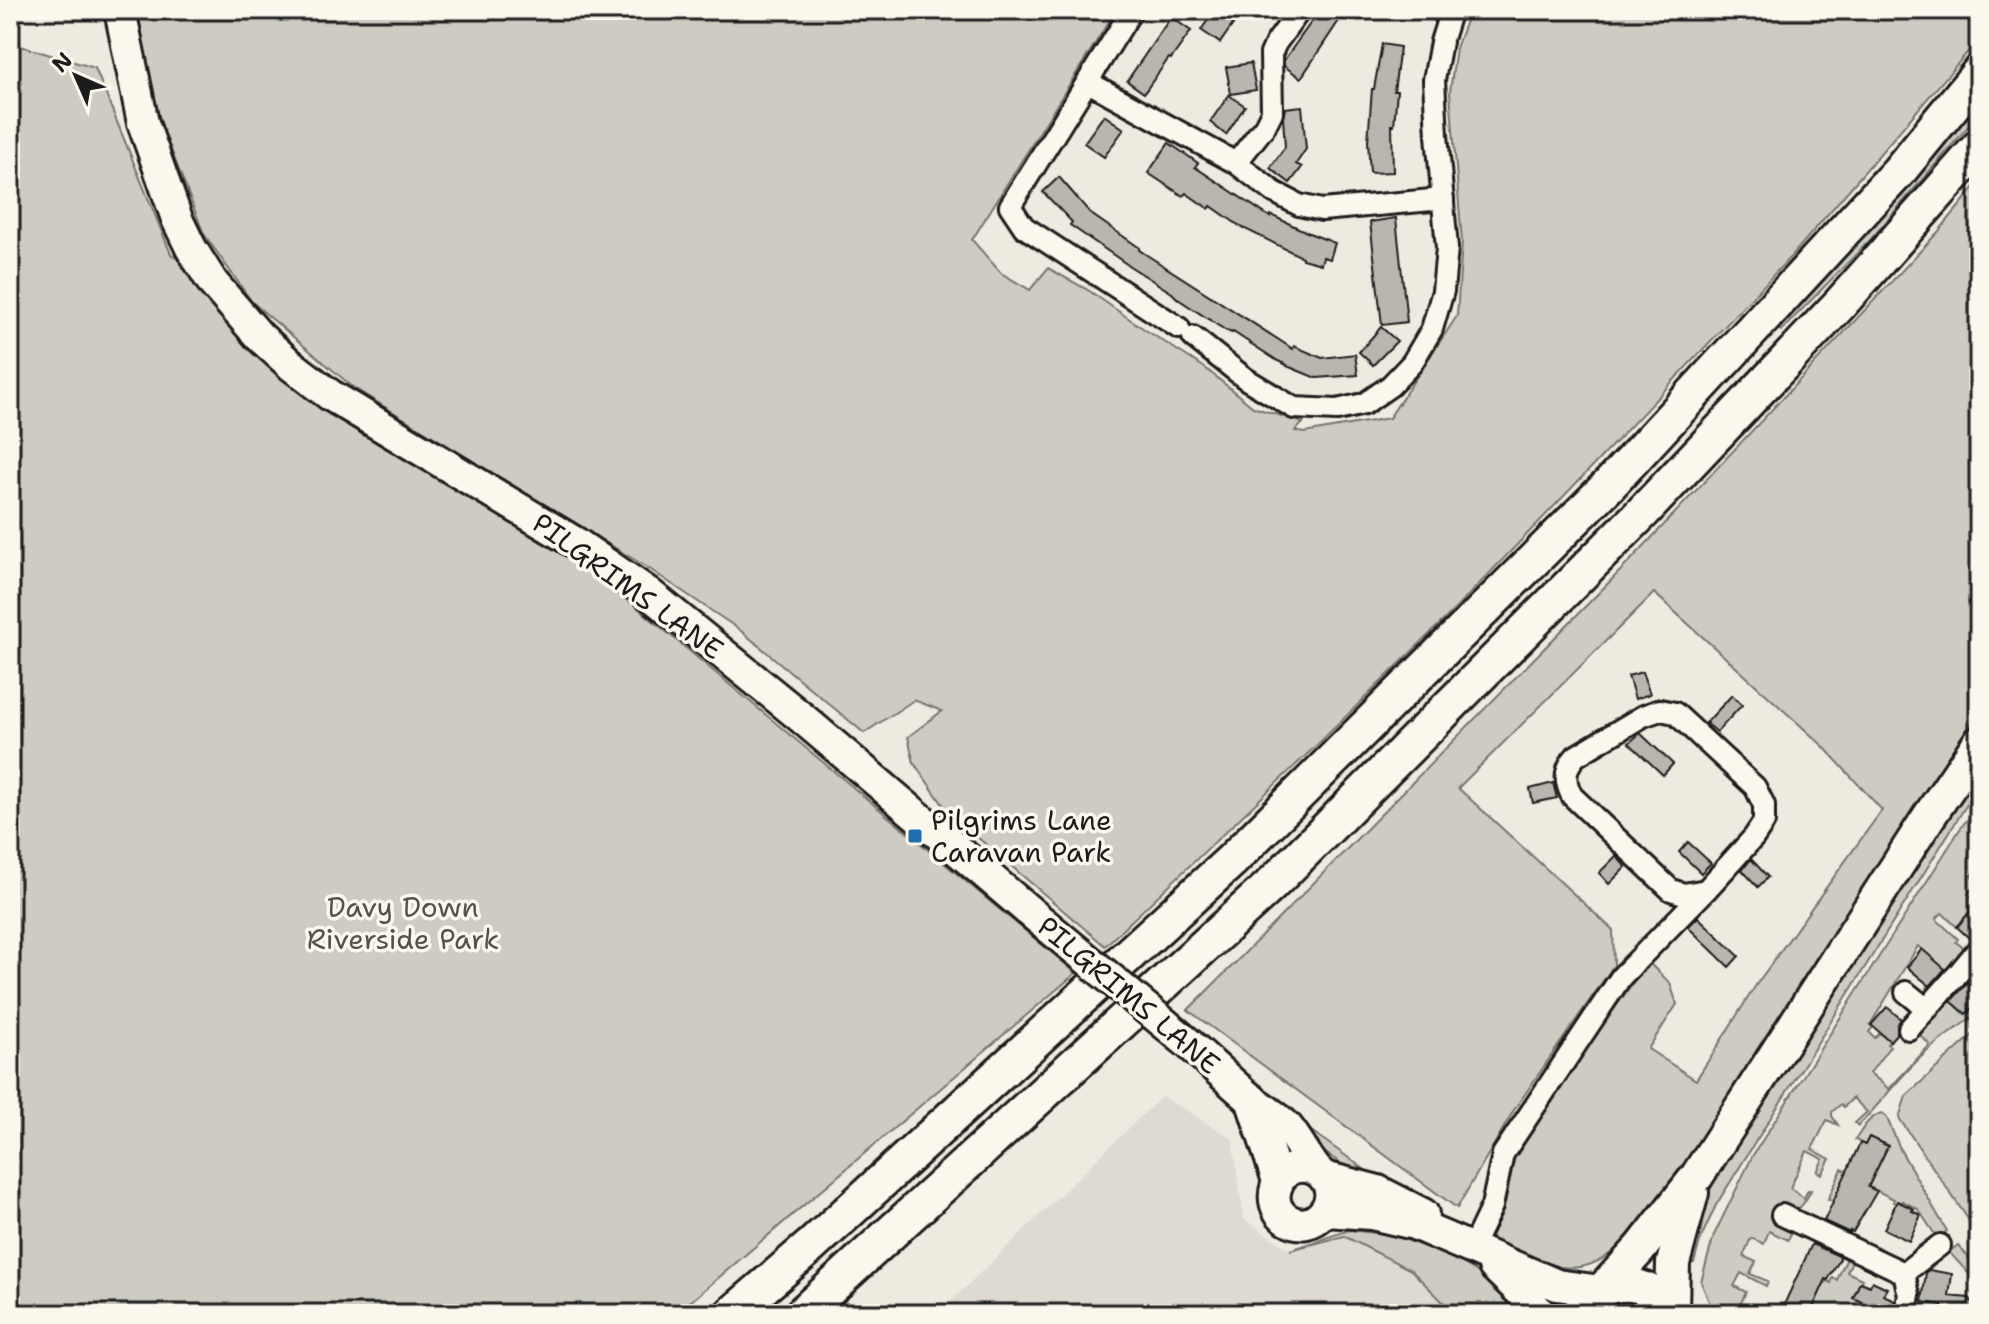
<svg xmlns="http://www.w3.org/2000/svg" width="1989" height="1324" font-family="'Shantell Sans',sans-serif">
	<style>
		.built { fill: #dedad1 }
		.green { fill: #ceccc2; stroke: #75746f; stroke-width: 2 }
		.building { fill: #b9b6af; stroke: #1c1c1c; stroke-width: 2 }
		.lines { fill: none; stroke-linecap: round; stroke-linejoin: round }
		.minor-casing { stroke: #1c1c1c; stroke-width: 26 }
		.secondary-casing { stroke: #1c1c1c; stroke-width: 36 }
		.primary-casing { stroke: #1c1c1c; stroke-width: 38 }
		.trunk-casing { stroke: #1c1c1c; stroke-width: 40 }
		.minor { stroke: #fbf7ec; stroke-width: 20 }
		.secondary { stroke: #fbf7ec; stroke-width: 30 }
		.primary { stroke: #fbf7ec; stroke-width: 32 }
		.trunk { stroke: #fbf7ec; stroke-width: 34 }
		.secondary-bridge-casing { stroke: #1c1c1c; stroke-width: 36; stroke-linecap: butt }
		.secondary-bridge { stroke: #fbf7ec; stroke-width: 30 }
		.poi-dot { fill: #1f6fb2; stroke: #fbf7ec; stroke-width: 3 }
		.labels { text-anchor: middle; stroke-width: 7; stroke-linejoin: round; paint-order: stroke }
		.street-label { font-size: 28px; fill: #1c1c1c; stroke: #fbf7ec }
		.poi-label { font-size: 28px; fill: #1c1c1c; stroke: #fbf7ec; text-anchor: start }
		.park-label { font-size: 28px; fill: #51514e; stroke: #fbf7ec }
	</style>
	<rect width="100%" height="100%" fill="#eeeadf"/>
	<filter id="ink" filterUnits="userSpaceOnUse"><feTurbulence type="fractalNoise" baseFrequency=".0125" numOctaves="2"/><feDisplacementMap in="SourceGraphic" scale="16" xChannelSelector="R" yChannelSelector="G"/><feConvolveMatrix kernelMatrix="1 2 1 2 8 2 1 2 1" color-interpolation-filters="sRGB"/></filter>
	<g filter="url(#ink)">
		<!-- built -->
		<path class="built" d="M1162 1096 1232 1138 1244 1219 1290 1250 1344 1236 1411 1270 1455 1314H938Z"/>
		<!-- green -->
		<g class="green">
			<path d="M138 10H1116L972 240 1001 273 1030 290 1048 268 1088 290 1144 329 1205 368 1253 407 1303 423 1295 431 1304 433 1389 418 1457 316 1462 242 1450 92 1456 48 1470 10H1979V39L1796 251 1588 471 1456 608 1320 742 1105 946 949 813 914 763 908 737 942 711 914 700 864 733 740 630 648 568 354 388 252 302 204 234 153 104Z"/>
			<path d="M10 43 95 68 171 254 620 596 633 604 1076 973 676 1314H10Z"/>
			<path d="M1979 99V114L1871 239 1781 331 1778 329 1867 231Z"/>
			<path d="M1979 182V712L1686 1166 1634 1236 1630 1233C1624 1239 1618 1247 1612 1252 1573 1284 1536 1260 1497 1244L1493 1239 1490 1229 1513 1155 1584 1051 1635 980 1650 964 1670 983 1677 1004 1648 1049 1696 1080 1756 985 1882 810 1822 745 1654 593 1458 788 1613 930 1614 965 1514 1110 1457 1208 1188 1010 1235 963 1630 561 1939 231Z"/>
			<path d="M1979 759V785L1716 1205 1701 1238 1694 1263H1689L1706 1198 1723 1164 1910 878 1941 815Z"/>
			<path d="M1979 805V871L1977 869 1971 876 1978 883 1968 894 1974 900 1972 902 1975 905 1957 927 1942 913 1936 919 1958 939 1956 942 1969 952 1932 994 1926 989 1929 986 1933 990 1948 972 1918 946 1870 1025 1873 1027 1869 1032 1875 1038 1880 1033 1890 1041 1887 1044 1890 1046 1870 1073 1889 1089 1930 1045 1919 1034 1954 993 1955 995 1951 1001 1965 1014 1972 1007H1979V1013C1956 1028 1933 1044 1914 1064 1894 1084 1878 1106 1858 1126L1855 1123 1867 1112 1853 1098 1844 1107 1841 1104 1832 1112V1116L1838 1125 1827 1120 1812 1149 1830 1159 1822 1174 1817 1172 1823 1159 1807 1151 1790 1188 1804 1198 1808 1190H1811C1800 1213 1797 1211 1773 1213L1771 1217 1793 1228 1788 1240 1769 1231 1764 1244 1751 1238 1743 1256 1756 1262 1750 1274 1768 1281 1766 1286 1741 1273 1734 1286 1746 1292 1739 1307 1756 1314H1714L1701 1282 1714 1235 1753 1155 1962 826Z"/>
			<path d="M1979 1029V1235L1899 1118 1906 1096Z"/>
			<path d="M1882 1113 1886 1116 1901 1151 1947 1231 1938 1239 1918 1209 1902 1201 1900 1206 1893 1202 1894 1199 1871 1188 1863 1205 1837 1194 1833 1201 1828 1199 1842 1169 1851 1173 1848 1182 1867 1190 1888 1146 1869 1137 1865 1145 1855 1140C1863 1129 1868 1117 1882 1113Z"/>
			<path d="M1303 1125 1371 1174 1369 1176 1343 1167V1165L1320 1149Z"/>
			<path d="M1349 1230 1393 1235 1440 1253H1446L1487 1278 1522 1314H1455L1411 1270 1344 1236 1290 1250Z"/>
			<path d="M1958 1245 1979 1270V1285L1949 1252Z"/>
			<path d="M1847 1258 1852 1261 1847 1272 1862 1279 1853 1298 1863 1302 1858 1314H1810L1823 1285 1827 1281 1831 1283 1833 1278 1837 1280Z"/>
		</g>
		<!-- building -->
		<g class="building">
			<path d="M1215 10H1243L1220 43 1201 30Z"/>
			<path d="M1320 10H1346L1301 78 1284 66V60Z"/>
			<path d="M1171 17 1191 31 1171 59 1169 58 1144 93 1127 81Z"/>
			<path d="M1382 44 1400 47 1394 91H1397L1394 125H1392L1393 172 1370 173 1368 141 1372 89H1374Z"/>
			<path d="M1251 63 1256 90 1231 94 1226 67Z"/>
			<path d="M1229 95 1245 106 1226 135 1210 122Z"/>
			<path d="M1302 106 1306 149 1296 164 1302 167 1290 183 1270 168 1285 147 1283 118 1285 108Z"/>
			<path d="M1104 115 1124 129 1104 157 1084 143Z"/>
			<path d="M1169 143 1198 163 1195 167 1270 217 1271 215 1309 233 1335 243 1330 259 1323 257 1321 264 1302 259V257L1241 227 1211 206 1209 209 1186 193 1183 196 1148 173Z"/>
			<path d="M1059 177 1091 214 1140 248 1139 250 1293 349 1294 346 1322 358 1355 354 1358 375 1316 378 1287 366V365L1278 361 1233 332 1232 333 1225 330 1178 299 1172 293 1128 265 1070 225 1072 222 1043 192Z"/>
			<path d="M1396 218 1407 322 1382 325 1370 222Z"/>
			<path d="M1381 327 1397 341 1373 365 1359 352Z"/>
			<path d="M1642 672 1650 694 1635 699 1628 676Z"/>
			<path d="M1732 695 1742 705 1717 732 1706 723Z"/>
			<path d="M1640 733 1673 764 1663 775 1629 743Z"/>
			<path d="M1553 783 1557 798 1533 803 1530 789Z"/>
			<path d="M1688 842 1711 863 1701 873 1679 852Z"/>
			<path d="M1616 856 1626 867 1609 884 1599 873Z"/>
			<path d="M1751 859 1768 877 1758 887 1742 870Z"/>
			<path d="M1979 901V933L1970 939 1957 927Z"/>
			<path d="M1698 917 1739 956 1729 967 1688 927Z"/>
			<path d="M1922 949 1945 969 1930 986 1907 967Z"/>
			<path d="M1969 981 1979 990V1001L1966 1014 1951 1001Z"/>
			<path d="M1887 1007 1901 1019 1897 1026V1033L1890 1041 1871 1025Z"/>
			<path d="M1869 1137 1888 1146 1868 1187 1877 1191 1853 1232 1850 1231V1233L1824 1221 1860 1143 1865 1145Z"/>
			<path d="M1897 1201 1914 1209 1912 1211 1921 1215 1909 1241 1884 1229Z"/>
			<path d="M1812 1244 1839 1256 1840 1259 1828 1280 1826 1279 1810 1314H1793L1782 1309Z"/>
			<path d="M1929 1270 1952 1274 1949 1296 1969 1298 1979 1309V1314H1938L1943 1305 1922 1302 1926 1272Z"/>
			<path d="M1872 1281 1887 1288 1883 1295 1895 1300 1890 1314H1857L1862 1302 1853 1298 1860 1282 1870 1286Z"/>
		</g>
		<g class="lines">
			<defs>
				<g id="minor">
					<path d="M1132 10 1010 206 1024 227 1179 328"/>
					<path d="M1088 82 1236 163 1274 192 1299 205 1322 210 1443 199"/>
					<path d="M1236 163 1265 126 1272 112 1271 54 1276 43 1300 10"/>
					<path d="M1193 337 1246 379 1294 408 1337 410 1364 404 1390 386 1412 363 1432 329 1443 291 1447 248 1437 135 1434 80 1441 42 1451 10"/>
					<path d="M1906 992 1927 1009"/>
					<path d="M1909 1029 1956 976 1979 948"/>
					<path d="M1782 1215 1904 1273 1909 1295 1905 1314"/>
					<path d="M1472 1248 1492 1206 1503 1154 1621 977 1706 890 1754 837 1764 822V805L1755 787 1675 713 1660 710 1643 716 1576 756C1564 769 1564 781 1572 796L1671 890 1684 894 1706 890"/>
					<path d="M1904 1273 1940 1245"/>
				</g>
				<g id="secondary">
					<path d="M120 10 143 123 177 219 191 248 213 283 259 336 291 365 330 395 576 543 647 592 802 718 1029 911"/>
					<path d="M1188 1043C1210 1062 1231 1083 1253 1101 1264 1109 1278 1117 1287 1127 1298 1140 1305 1155 1315 1168 1318 1171 1321 1174 1324 1177 1344 1201 1313 1236 1287 1219 1263 1204 1277 1164 1305 1167 1309 1167 1313 1169 1317 1171"/>
					<path d="M1251 1099 1278 1181"/>
					<path d="M1324 1177 1378 1191 1423 1214"/>
					<path d="M1326 1211 1371 1214 1414 1224 1557 1285 1601 1291"/>
					<path d="M1494 1266 1528 1299 1541 1314"/>
				</g>
				<g id="primary">
					<path d="M1601 1291 1640 1249 1697 1176 1928 818 1979 743"/>
					<path d="M1672 1311 1673 1263 1692 1193"/>
					<path d="M1578 1314C1601 1275 1650 1275 1673 1314"/>
				</g>
				<g id="trunk">
					<path d="M732 1314 811 1246 1231 861 1610 484 1899 171 1979 73"/>
					<path d="M802 1314 1270 886 1643 512 1840 304 1979 147"/>
				</g>
			</defs>
			<!-- minor casing -->
			<use href="#minor" class="minor-casing"/>
			<!-- secondary casing -->
			<use href="#secondary" class="secondary-casing"/>
			<!-- primary casing -->
			<use href="#primary" class="primary-casing"/>
			<!-- trunk casing -->
			<use href="#trunk" class="trunk-casing"/>
			<!-- minor -->
			<use href="#minor" class="minor"/>
			<!-- secondary -->
			<use href="#secondary" class="secondary"/>
			<!-- primary -->
			<use href="#primary" class="primary"/>
			<!-- trunk -->
			<use href="#trunk" class="trunk"/>
			<defs>
				<path id="secondary-bridge" d="M1029 911 1188 1043"/>
			</defs>
			<!-- secondary-bridge casing -->
			<use href="#secondary-bridge" class="secondary-bridge-casing"/>
			<!-- secondary-bridge -->
			<use href="#secondary-bridge" class="secondary-bridge"/>
		</g>
	</g>
	<!-- markers -->
	<rect class="poi-dot" x="907" y="828" width="16" height="16" rx="4"/>
	<g class="labels">
		<!-- street labels -->
		<g class="street-label">
			<text transform="translate(628 586) rotate(36)" y="10">PILGRIMS LANE</text>
			<text transform="translate(1129 995) rotate(40)" y="10">PILGRIMS LANE</text>
		</g>
		<!-- poi labels -->
		<g class="poi-label">
			<text x="931" y="830">Pilgrims Lane<tspan x="931" dy="32">Caravan Park</tspan></text>
		</g>
		<!-- park labels -->
		<g class="park-label">
			<text x="403" y="917">Davy Down<tspan x="403" dy="32">Riverside Park</tspan></text>
		</g>
	</g>
	<!-- margin -->
	<rect width="1989" height="1324" fill="none" stroke="#fbf7ec" stroke-width="40"/>
	<rect x="20" y="20" width="1949" height="1284" fill="none" stroke="#1c1c1c" stroke-width="3" filter="url(#ink)"/>
	<!-- north arrow -->
	<g transform="translate(76 76) rotate(315)" stroke="#fbf7ec" stroke-width="6" paint-order="stroke">
	<path d="M0-6L14 30L0 20L-14 30Z" fill="#1c1c1c"/>
	<text y="-12" font-size="22" font-weight="bold" text-anchor="middle" fill="#1c1c1c">N</text>
	</g>
</svg>
